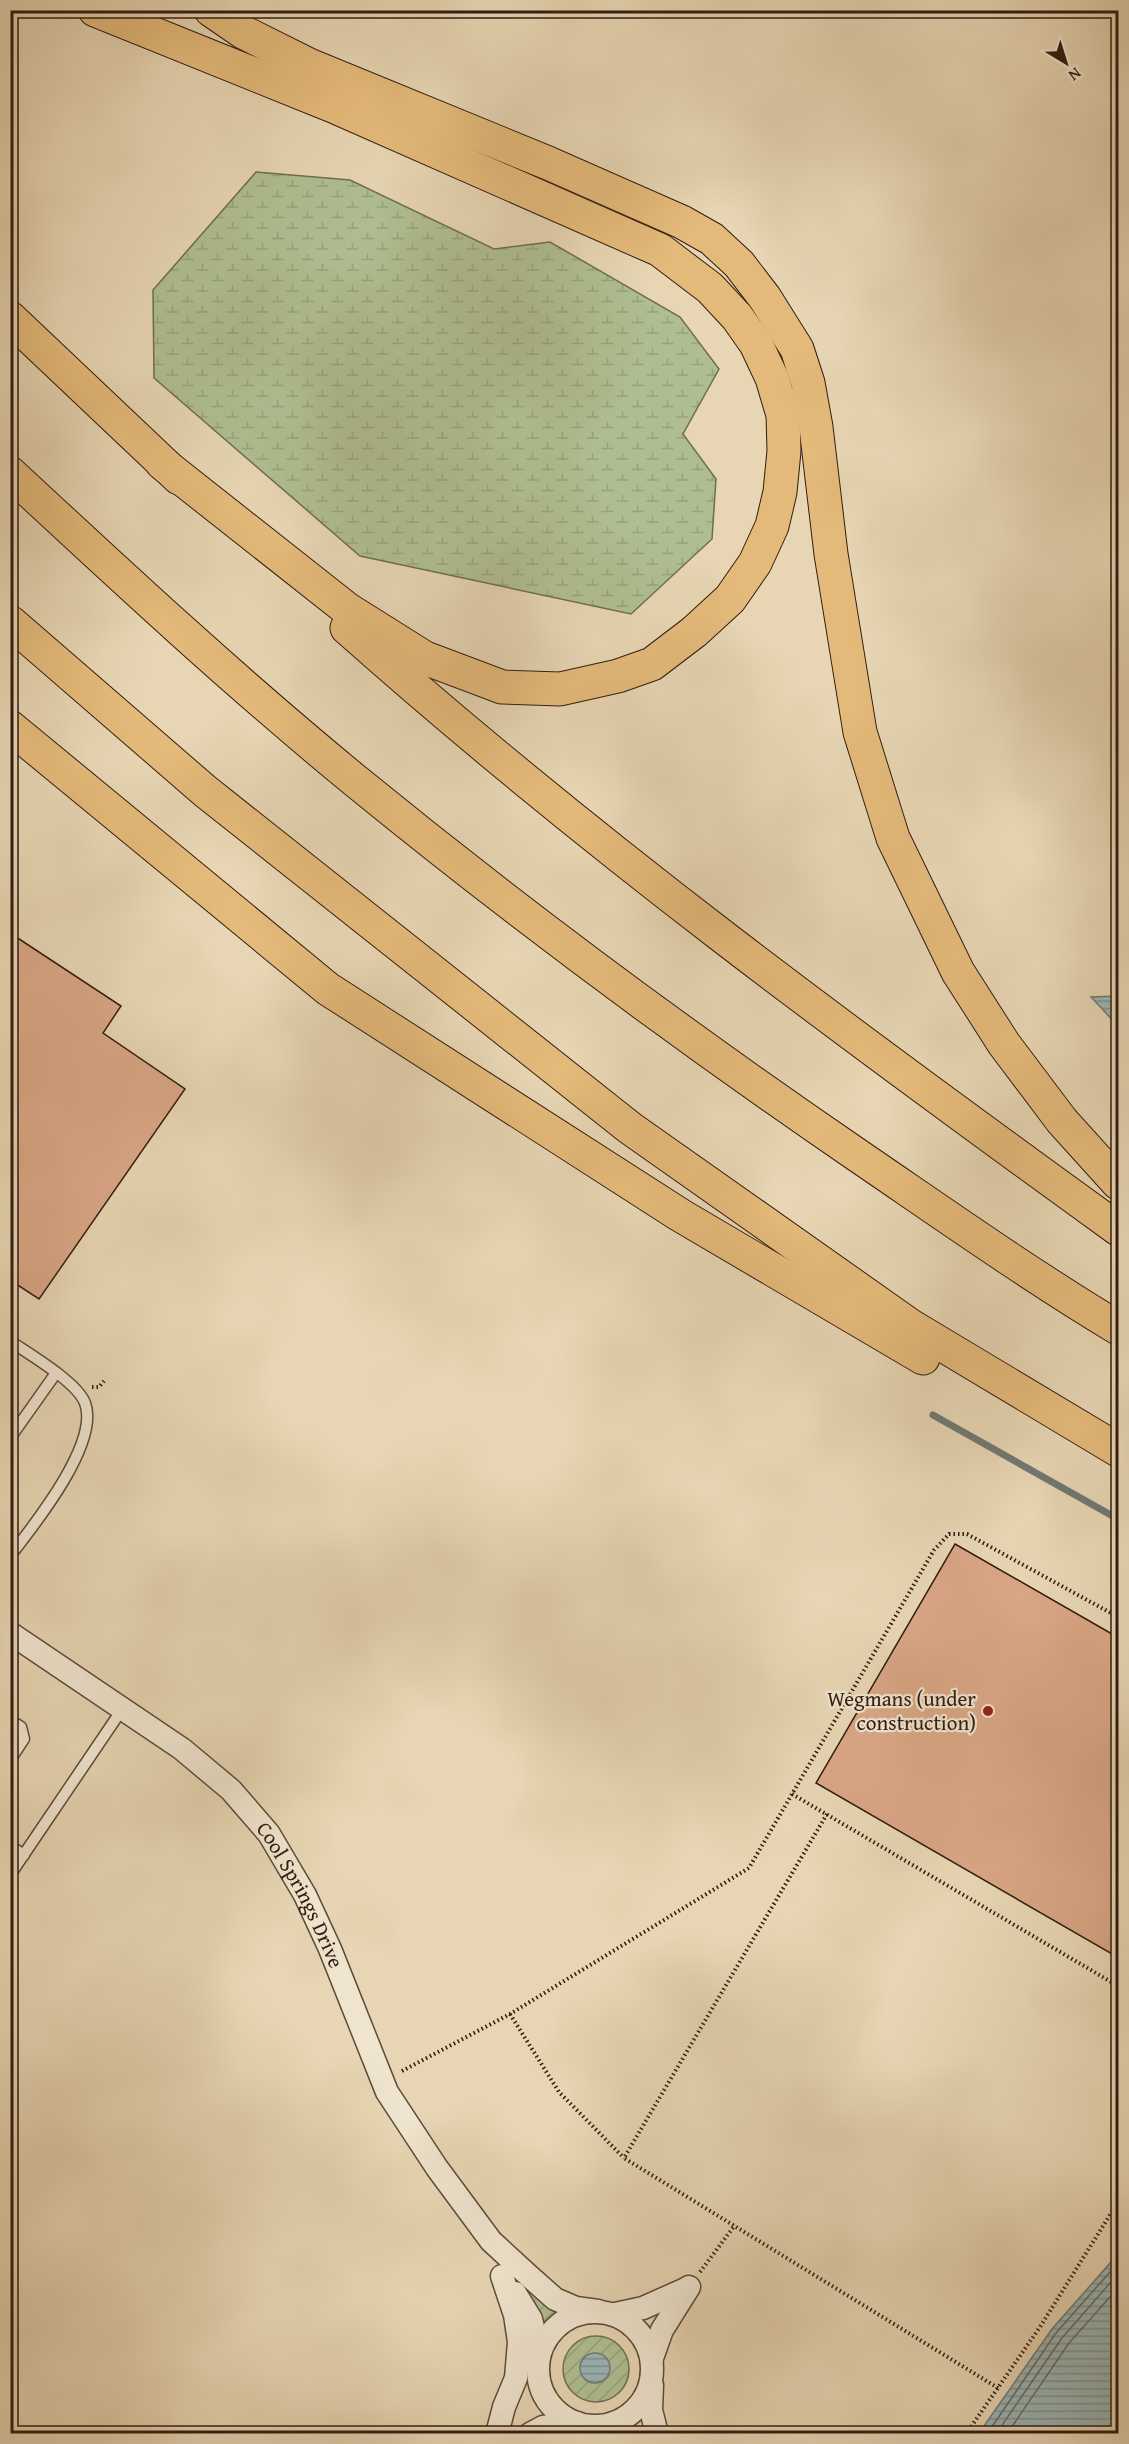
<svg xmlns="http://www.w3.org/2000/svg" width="1129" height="2444" font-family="'Gentium Book Plus',serif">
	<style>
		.wetland { fill: url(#wetland-marsh); stroke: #706d51; stroke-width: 1.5 }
		.garden { fill: url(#garden-furrows); stroke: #706d51; stroke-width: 1.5 }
		.water { fill: url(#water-rules); stroke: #707874; stroke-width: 1.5 }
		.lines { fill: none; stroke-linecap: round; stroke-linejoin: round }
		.shore { stroke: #666964; stroke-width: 1.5 }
		.stream { stroke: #707874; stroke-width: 7 }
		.building { fill: #d9a685; stroke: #311c11; stroke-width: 1.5 }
		.service-casing { stroke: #5e4a3a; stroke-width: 13 }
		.minor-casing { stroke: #5e4a3a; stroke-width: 25 }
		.motorway-casing { stroke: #311c11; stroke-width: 35 }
		.path { stroke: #311c11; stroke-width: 4; stroke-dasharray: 1.5 3; stroke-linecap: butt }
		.service { stroke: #efe4ce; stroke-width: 10 }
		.minor { stroke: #efe4ce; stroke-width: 22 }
		.motorway { stroke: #e4ba7a; stroke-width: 33 }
		.poi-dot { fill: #8f2418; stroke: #efe4ce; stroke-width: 2 }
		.labels { text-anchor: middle; stroke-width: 4.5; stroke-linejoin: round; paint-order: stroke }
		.poi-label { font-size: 21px; fill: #311c11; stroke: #efe4ce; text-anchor: end }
		.street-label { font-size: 21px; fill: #311c11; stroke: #efe4ce }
	</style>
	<defs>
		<pattern id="wetland-marsh" width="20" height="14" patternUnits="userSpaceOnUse" patternTransform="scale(1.5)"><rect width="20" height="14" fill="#afbe91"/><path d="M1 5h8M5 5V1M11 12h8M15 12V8" fill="none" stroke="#97a37c"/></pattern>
		<pattern id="garden-furrows" width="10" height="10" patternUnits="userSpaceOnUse" patternTransform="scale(1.5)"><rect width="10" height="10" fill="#afbe91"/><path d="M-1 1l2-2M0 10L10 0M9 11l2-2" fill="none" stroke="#97a37c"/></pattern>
		<pattern id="water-rules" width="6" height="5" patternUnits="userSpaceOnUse" patternTransform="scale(1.5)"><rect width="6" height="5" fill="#9ab6b6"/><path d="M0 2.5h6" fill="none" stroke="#7e9393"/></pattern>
	</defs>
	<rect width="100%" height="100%" fill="#e7d5b3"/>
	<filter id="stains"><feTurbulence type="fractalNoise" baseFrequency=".00333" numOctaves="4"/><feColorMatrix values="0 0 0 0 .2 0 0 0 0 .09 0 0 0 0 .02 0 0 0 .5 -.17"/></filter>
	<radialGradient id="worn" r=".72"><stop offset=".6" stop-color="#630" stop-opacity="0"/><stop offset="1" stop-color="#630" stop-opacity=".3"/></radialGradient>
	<!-- wetland -->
	<path class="wetland" d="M256 172 350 180 494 249 550 242 680 317 719 369 683 434 716 479 712 539 631 614 360 556 154 378 153 290Z"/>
	<!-- garden -->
	<g class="garden">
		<path d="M502 2260 559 2313 541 2330 507 2274Z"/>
		<circle cx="596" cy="2369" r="33"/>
	</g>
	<!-- water -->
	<g class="water">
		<path d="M1118 996V1026L1091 997Z"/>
		<path d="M1118 2254V2433H979L1052 2329Z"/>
		<circle cx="595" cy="2368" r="15"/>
	</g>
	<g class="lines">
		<!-- shore -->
		<g class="shore">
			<path d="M987 2434 1056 2333 1118 2263"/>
			<path d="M996 2434 1062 2338 1118 2274"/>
			<path d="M1007 2434 1069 2343 1118 2288"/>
		</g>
		<!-- stream -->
		<path class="stream" d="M933 1415 1118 1519"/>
	</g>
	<!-- building -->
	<g class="building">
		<path d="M10 933 121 1006 103 1033 185 1089 39 1299 10 1280Z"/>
		<path d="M955 1544 1119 1638V1958L816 1783Z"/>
	</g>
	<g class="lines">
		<defs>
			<g id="service">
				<path d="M10 1341C29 1354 77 1382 85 1403 100 1443 35 1524 10 1556"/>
				<path d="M10 1438 56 1373"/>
				<path d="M10 1720 21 1727 24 1739 10 1760"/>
				<path d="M10 1846 24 1855"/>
				<path d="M10 1875 123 1708"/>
			</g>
			<g id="minor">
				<path id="s1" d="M10 1633 182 1749 231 1790 269 1834 305 1895 330 1949 387 2092 437 2168 491 2241 528 2275 555 2299 576 2308 598 2311"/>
				<path d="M515 2293 531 2319 539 2353"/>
				<circle cx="595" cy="2369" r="57"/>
				<path d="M615 2314 643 2308 688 2288"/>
				<path d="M652 2358 662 2330 689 2287"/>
				<path d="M652 2385 651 2410 657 2434"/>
				<path d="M497 2434 504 2407 516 2378 519 2342 515 2315 502 2276"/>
				<path d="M530 2434 543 2427 577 2423"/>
			</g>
			<g id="motorway">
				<path d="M95 10 333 106 660 250 710 288 737 317 756 344 772 378 783 415 784 451 780 492 772 526 755 563 730 599 694 632 652 664 618 676 560 689 502 687 425 658 347 609 162 463"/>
				<path d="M211 10 243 32 309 65 548 163 682 222 712 239 739 264 765 298 797 349 808 383 816 427 831 554 860 732 893 838 958 972 1004 1044 1062 1121 1118 1183"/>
				<path d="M10 318 179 478"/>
				<path d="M10 473C122 577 234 681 352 778 516 912 686 1038 860 1157 945 1215 1030 1275 1118 1328"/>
				<path d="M10 622 205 791 630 1128 911 1326 1118 1450"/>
				<path d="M347 628C591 845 854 1038 1118 1229"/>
				<path d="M10 727 328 989 680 1215 923 1358"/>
			</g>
		</defs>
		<!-- service casing -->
		<use href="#service" class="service-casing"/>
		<!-- minor casing -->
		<use href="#minor" class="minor-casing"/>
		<!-- motorway casing -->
		<use href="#motorway" class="motorway-casing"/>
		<!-- path -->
		<g class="path">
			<path d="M92 1387H99L104 1381"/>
			<path d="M792 1794 1118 1986"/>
			<path d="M827 1814 624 2158 998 2388"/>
			<path d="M510 2014 559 2092 624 2158"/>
			<path d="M402 2071 510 2014 749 1868 934 1550 949 1534H967L1118 1617"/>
			<path d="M700 2272 735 2225"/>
			<path d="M966 2434 1040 2327 1118 2202"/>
		</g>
		<!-- service -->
		<use href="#service" class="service"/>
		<!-- minor -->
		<use href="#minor" class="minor"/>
		<!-- motorway -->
		<use href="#motorway" class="motorway"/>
	</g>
	<!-- markers -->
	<circle class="poi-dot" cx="988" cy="1711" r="6"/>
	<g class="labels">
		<!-- poi labels -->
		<g class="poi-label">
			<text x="976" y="1706">Wegmans (under<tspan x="976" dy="24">construction)</tspan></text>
		</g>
		<!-- street labels -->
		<g class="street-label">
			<text dy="7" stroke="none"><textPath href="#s1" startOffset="398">Cool Springs Drive</textPath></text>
		</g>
	</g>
	<!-- margin -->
	<rect width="1129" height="2444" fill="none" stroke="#e7d5b3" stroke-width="36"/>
	<rect x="12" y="12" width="1105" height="2420" fill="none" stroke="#311c11" stroke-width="3"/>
	<rect x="18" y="18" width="1093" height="2408" fill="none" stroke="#311c11" stroke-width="1.5"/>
	<!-- north arrow -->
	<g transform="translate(1066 63) rotate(142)" stroke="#efe4ce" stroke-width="4.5" paint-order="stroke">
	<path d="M0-4.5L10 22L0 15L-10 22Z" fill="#311c11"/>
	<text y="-9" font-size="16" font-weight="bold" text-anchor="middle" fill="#311c11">N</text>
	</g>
	<rect width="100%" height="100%" filter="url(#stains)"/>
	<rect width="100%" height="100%" fill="url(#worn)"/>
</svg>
